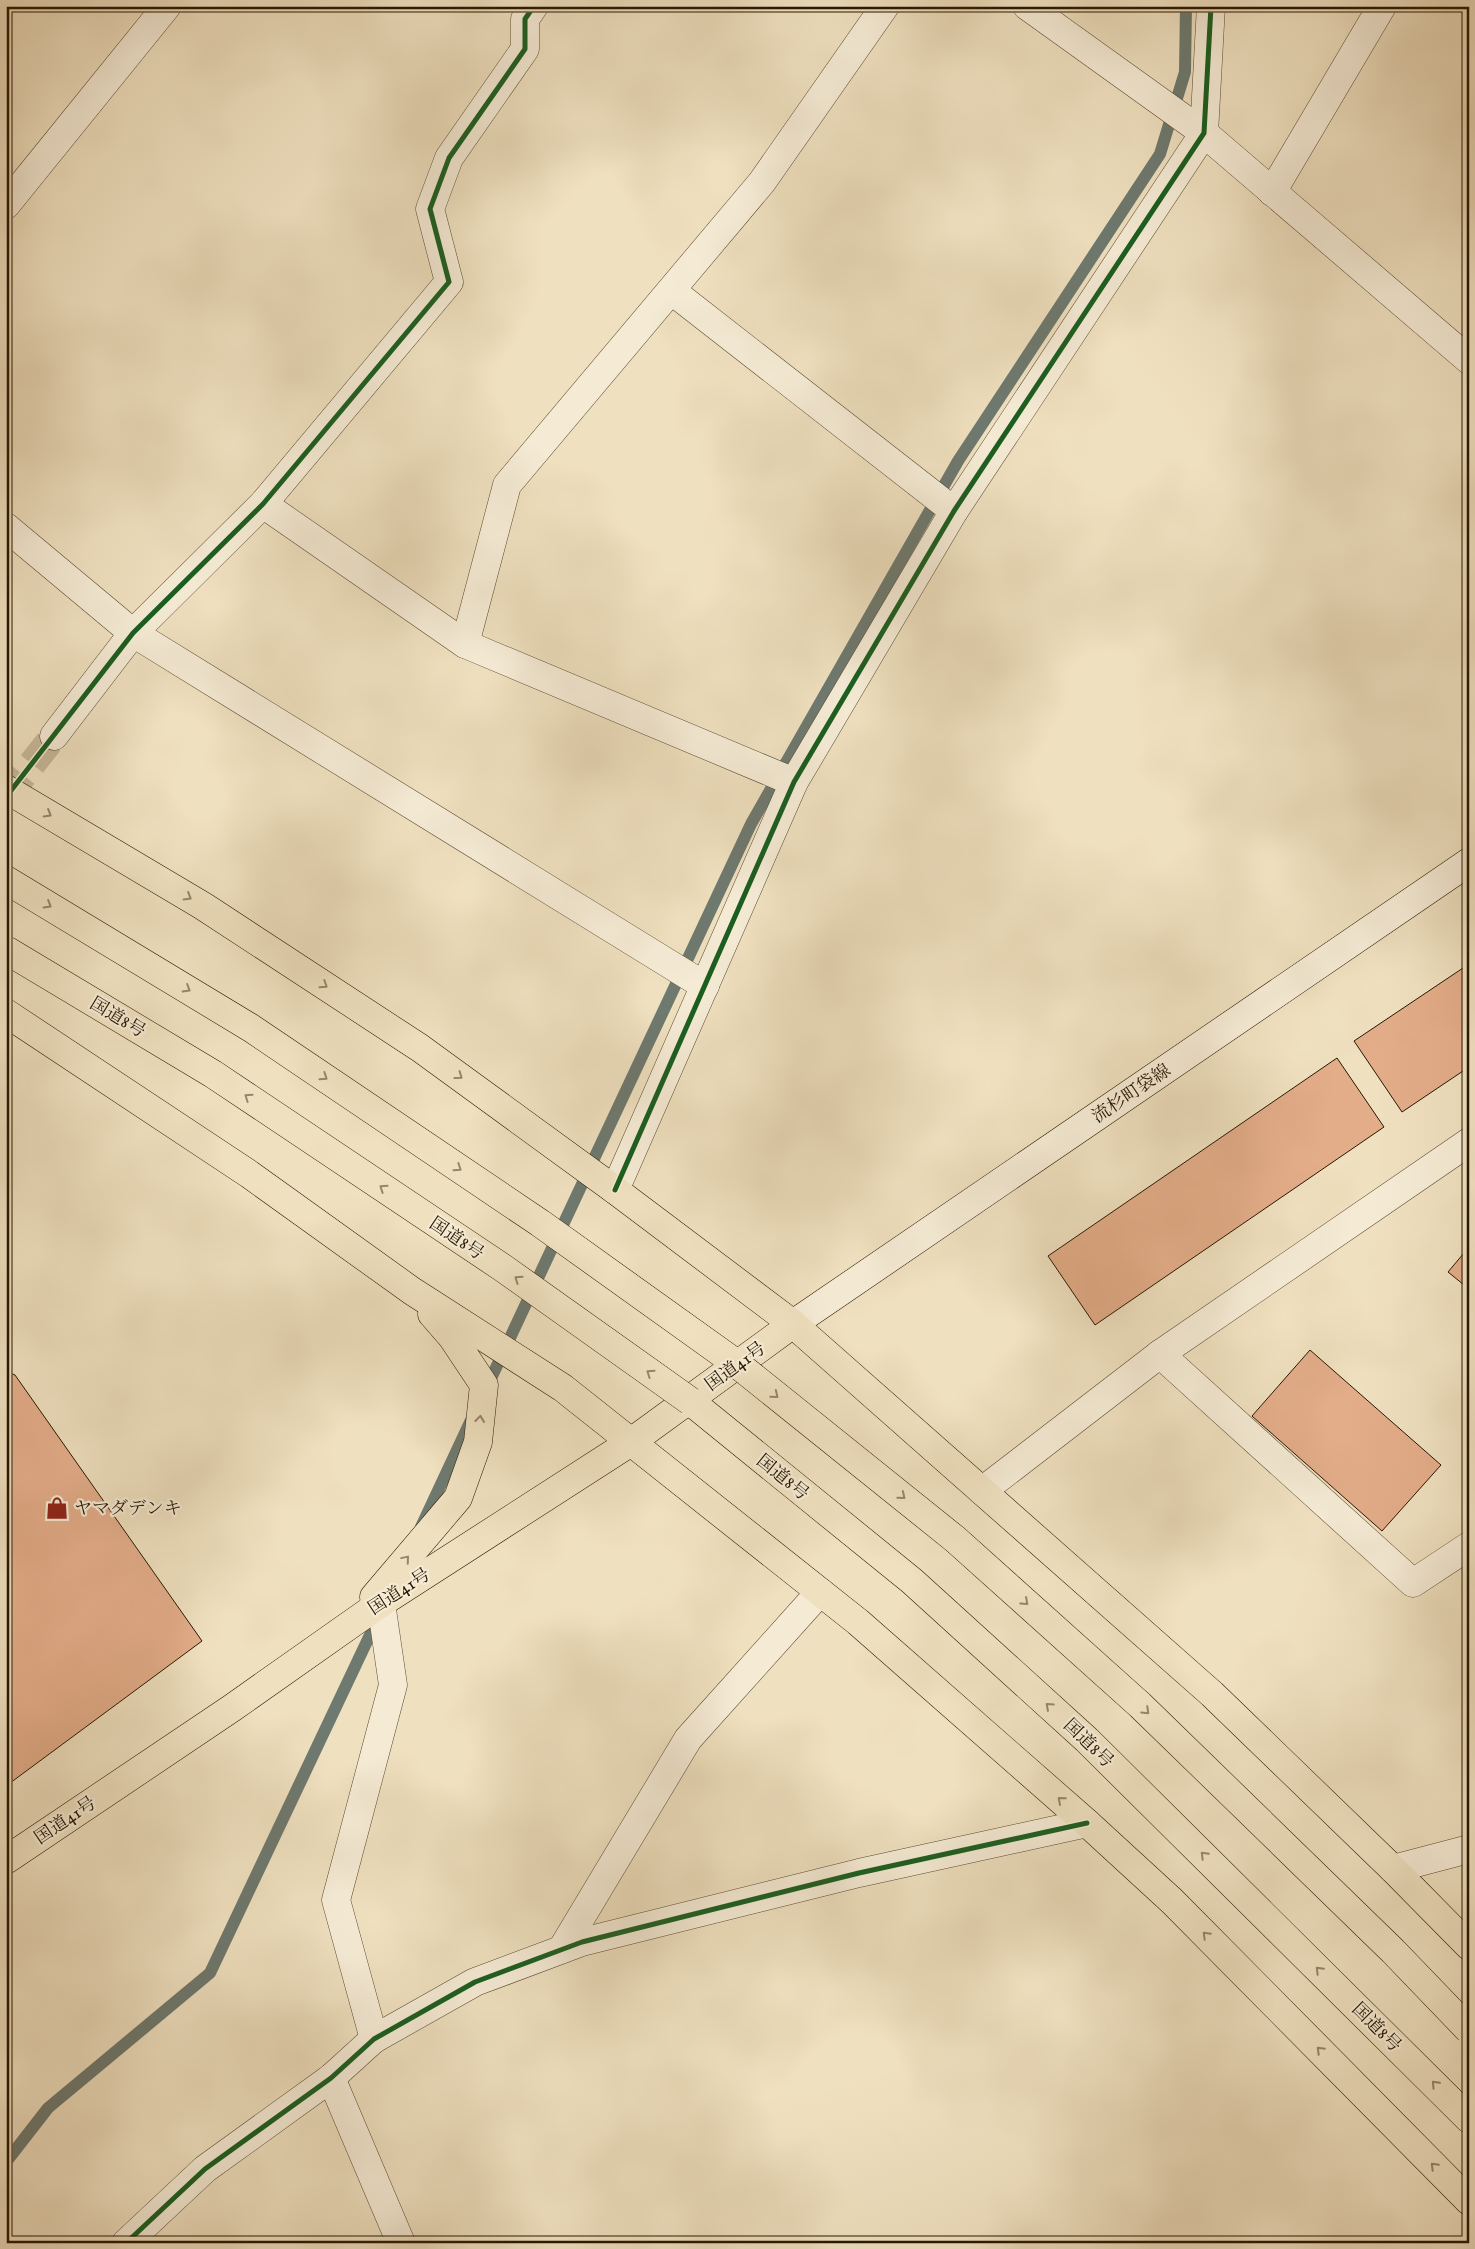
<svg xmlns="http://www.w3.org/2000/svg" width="1475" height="2249" font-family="'IM FELL English','Noto Serif JP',serif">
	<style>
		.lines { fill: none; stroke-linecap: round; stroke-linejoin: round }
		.stream { stroke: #6e796f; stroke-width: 12 }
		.building { fill: #e3ad89; stroke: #281701 }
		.minor-tunnel { stroke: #c7b899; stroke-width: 28; stroke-dasharray: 28 14; stroke-linecap: butt }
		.minor-casing { stroke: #5a4930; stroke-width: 29 }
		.secondary-casing { stroke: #281701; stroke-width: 29 }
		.trunk-casing { stroke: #281701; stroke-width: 29 }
		.minor { stroke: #f5ebd5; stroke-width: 28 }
		.secondary { stroke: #f5ebd5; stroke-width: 28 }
		.trunk { stroke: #efe0bf; stroke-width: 28 }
		.trunk-bridge-casing { stroke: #281701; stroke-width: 29; stroke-linecap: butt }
		.trunk-bridge { stroke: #efe0bf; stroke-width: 28 }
		.cycleway-casing { stroke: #f5ebd5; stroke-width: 8 }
		.cycleway { stroke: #1b5e20; stroke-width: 5 }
		.oneway { stroke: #95866a }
		.labels { text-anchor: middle; stroke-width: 4.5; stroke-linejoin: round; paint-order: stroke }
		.street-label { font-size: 18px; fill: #281701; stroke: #f5ebd5 }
		.poi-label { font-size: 18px; fill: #281701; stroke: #f5ebd5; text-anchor: start }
	</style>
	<rect width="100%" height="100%" fill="#efe0bf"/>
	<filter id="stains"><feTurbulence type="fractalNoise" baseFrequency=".004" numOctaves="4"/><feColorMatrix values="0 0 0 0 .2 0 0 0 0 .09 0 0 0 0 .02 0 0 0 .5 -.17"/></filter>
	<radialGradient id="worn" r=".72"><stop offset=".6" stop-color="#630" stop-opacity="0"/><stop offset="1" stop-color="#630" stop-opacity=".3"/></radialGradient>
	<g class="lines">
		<!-- stream -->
		<g class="stream">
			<path d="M486 1389 751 824 958 461 1160 154 1185 72 1186 6"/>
			<path d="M421 1527 472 1418"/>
			<path d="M6 2162 48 2108 210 1973 378 1618"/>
		</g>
	</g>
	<!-- building -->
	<g class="building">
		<path d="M1469 964V1067L1402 1112 1354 1041Z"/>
		<path d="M1337 1058 1384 1127 1095 1325 1048 1256Z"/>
		<path d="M1469 1247V1289L1448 1272Z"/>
		<path d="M1310 1350 1441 1465 1382 1531 1252 1416Z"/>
		<path d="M6 1371 15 1375 202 1641 6 1786Z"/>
	</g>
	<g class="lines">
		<!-- minor-tunnel -->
		<path class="minor-tunnel" d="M6 797 54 736"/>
		<defs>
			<g id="minor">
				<path d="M1027 6 1204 133 1469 360"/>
				<path d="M1272 192 1382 6"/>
				<path d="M6 205 167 6"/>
				<path d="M672 291 954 511"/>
				<path d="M263 504 465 644 794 782"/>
				<path d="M6 527 133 633 705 986"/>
				<path d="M465 644 507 485 762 182 885 6"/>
				<path d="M54 736 133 633 263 504 449 282 430 209 449 158 525 49V19L534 6"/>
				<path d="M615 1190 794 782 954 511 1204 133 1211 6"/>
				<path d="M1160 1354 1413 1583 1469 1546"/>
				<path d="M982 1491 1160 1354 1469 1142"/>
				<path d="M1393 1869 1469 1849"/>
				<path d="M562 1949 688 1739 820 1592"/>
				<path d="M374 2039 336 1900 393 1685 381 1603"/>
				<path d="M331 2078 401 2243"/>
				<path d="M126 2243 205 2169 331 2078 374 2039 475 1982 582 1942 859 1873 1087 1823"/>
			</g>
			<path id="secondary" d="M793 1324 1469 862"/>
			<g id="trunk">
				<path d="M6 789 203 906 420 1048 615 1190 793 1324 1212 1694 1393 1869 1469 1946"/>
				<path d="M6 880 251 1028 540 1223 737 1364"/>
				<path d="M6 1013 249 1174 412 1291 563 1388 858 1622 1087 1823 1172 1901 1469 2201"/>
				<path d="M690 1401 912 1581 1087 1740 1469 2119"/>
				<path d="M374 1597 458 1498 478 1442 484 1385 452 1337 432 1314"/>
				<path d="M6 1860 232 1708 381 1603 631 1442 793 1324"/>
			</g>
		</defs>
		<!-- minor casing -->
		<use href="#minor" class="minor-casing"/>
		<!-- secondary casing -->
		<use href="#secondary" class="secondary-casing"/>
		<!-- trunk casing -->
		<use href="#trunk" class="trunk-casing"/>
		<!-- minor -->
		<use href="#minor" class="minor"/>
		<!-- secondary -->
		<use href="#secondary" class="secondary"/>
		<!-- trunk -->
		<use href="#trunk" class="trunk"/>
		<defs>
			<g id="trunk-bridge">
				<path d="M6 950 213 1074 503 1268 690 1401"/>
				<path d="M737 1364 955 1539 1140 1705 1393 1951 1469 2030"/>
			</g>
		</defs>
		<!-- trunk-bridge casing -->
		<use href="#trunk-bridge" class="trunk-bridge-casing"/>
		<!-- trunk-bridge -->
		<use href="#trunk-bridge" class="trunk-bridge"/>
		<defs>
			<g id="cycleway">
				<path d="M6 797 133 633 263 504 449 282 430 209 449 158 525 49V19L534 6"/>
				<path d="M615 1190 794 782 954 511 1204 133 1211 6"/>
				<path d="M126 2243 205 2169 331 2078 374 2039 475 1982 582 1942 859 1873 1087 1823"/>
			</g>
		</defs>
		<!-- cycleway casing -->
		<use href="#cycleway" class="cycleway-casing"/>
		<!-- cycleway -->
		<use href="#cycleway" class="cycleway"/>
	</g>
	<!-- one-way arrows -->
	<defs><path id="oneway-chevron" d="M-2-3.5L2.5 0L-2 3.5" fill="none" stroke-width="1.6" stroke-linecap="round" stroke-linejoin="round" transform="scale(1.25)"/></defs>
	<g class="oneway">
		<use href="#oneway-chevron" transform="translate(48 814) rotate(31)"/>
		<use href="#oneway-chevron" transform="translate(188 897) rotate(31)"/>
		<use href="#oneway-chevron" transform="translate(48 905) rotate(31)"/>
		<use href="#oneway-chevron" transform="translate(324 985) rotate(33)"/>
		<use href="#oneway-chevron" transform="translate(187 989) rotate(31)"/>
		<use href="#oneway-chevron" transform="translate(459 1076) rotate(36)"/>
		<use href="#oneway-chevron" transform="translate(324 1077) rotate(34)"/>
		<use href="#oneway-chevron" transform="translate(248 1097) rotate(-146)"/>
		<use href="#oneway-chevron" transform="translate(458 1168) rotate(34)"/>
		<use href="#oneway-chevron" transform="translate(383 1188) rotate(-146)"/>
		<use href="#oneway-chevron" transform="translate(518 1279) rotate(-145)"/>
		<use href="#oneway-chevron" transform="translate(650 1373) rotate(-145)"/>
		<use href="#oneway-chevron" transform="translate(775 1395) rotate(39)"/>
		<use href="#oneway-chevron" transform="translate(480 1419) rotate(-84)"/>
		<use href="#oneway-chevron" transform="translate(902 1496) rotate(39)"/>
		<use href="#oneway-chevron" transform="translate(406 1559) rotate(-50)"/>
		<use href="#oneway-chevron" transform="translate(1025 1602) rotate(42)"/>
		<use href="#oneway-chevron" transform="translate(1049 1706) rotate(-138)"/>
		<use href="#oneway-chevron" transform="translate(1146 1711) rotate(44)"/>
		<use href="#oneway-chevron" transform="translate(1061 1800) rotate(-139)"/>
		<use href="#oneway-chevron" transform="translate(1204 1855) rotate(-135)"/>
		<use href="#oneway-chevron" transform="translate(1206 1935) rotate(-135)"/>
		<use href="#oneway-chevron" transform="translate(1319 1970) rotate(-135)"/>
		<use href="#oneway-chevron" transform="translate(1320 2050) rotate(-135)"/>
		<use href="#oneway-chevron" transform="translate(1435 2084) rotate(-134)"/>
		<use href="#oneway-chevron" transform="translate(1434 2166) rotate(-135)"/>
	</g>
	<!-- icons -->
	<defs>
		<symbol id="shop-bare" viewBox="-9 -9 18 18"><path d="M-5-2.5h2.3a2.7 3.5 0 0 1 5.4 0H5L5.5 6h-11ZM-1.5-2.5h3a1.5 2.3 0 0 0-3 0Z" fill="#8f2418" stroke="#f5ebd5" stroke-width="2.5" paint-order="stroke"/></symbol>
	</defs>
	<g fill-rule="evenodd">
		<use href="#shop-bare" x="41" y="1492" width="32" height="32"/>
	</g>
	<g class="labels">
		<!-- street labels -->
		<g class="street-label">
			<text transform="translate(118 1017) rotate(31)" y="6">国道8号</text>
			<text transform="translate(1131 1093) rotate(-34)" y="6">流杉町袋線</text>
			<text transform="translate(457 1238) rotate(34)" y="6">国道8号</text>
			<text transform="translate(735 1366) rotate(-36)" y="6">国道41号</text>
			<text transform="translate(783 1477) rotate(39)" y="6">国道8号</text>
			<text transform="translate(399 1591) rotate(-33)" y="6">国道41号</text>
			<text transform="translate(1089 1743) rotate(44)" y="6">国道8号</text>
			<text transform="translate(65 1820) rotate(-34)" y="6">国道41号</text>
			<text transform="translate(1377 2027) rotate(45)" y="6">国道8号</text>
		</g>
		<!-- poi labels -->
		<g class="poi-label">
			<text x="74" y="1514">ヤマダデンキ</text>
		</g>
	</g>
	<!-- margin -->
	<rect width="1475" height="2249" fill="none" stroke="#efe0bf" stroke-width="25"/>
	<rect x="8" y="8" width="1460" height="2234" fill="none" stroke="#281701" stroke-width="2.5"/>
	<rect x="12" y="12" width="1450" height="2224" fill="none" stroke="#281701"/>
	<rect width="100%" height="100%" filter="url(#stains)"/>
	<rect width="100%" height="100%" fill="url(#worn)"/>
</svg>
